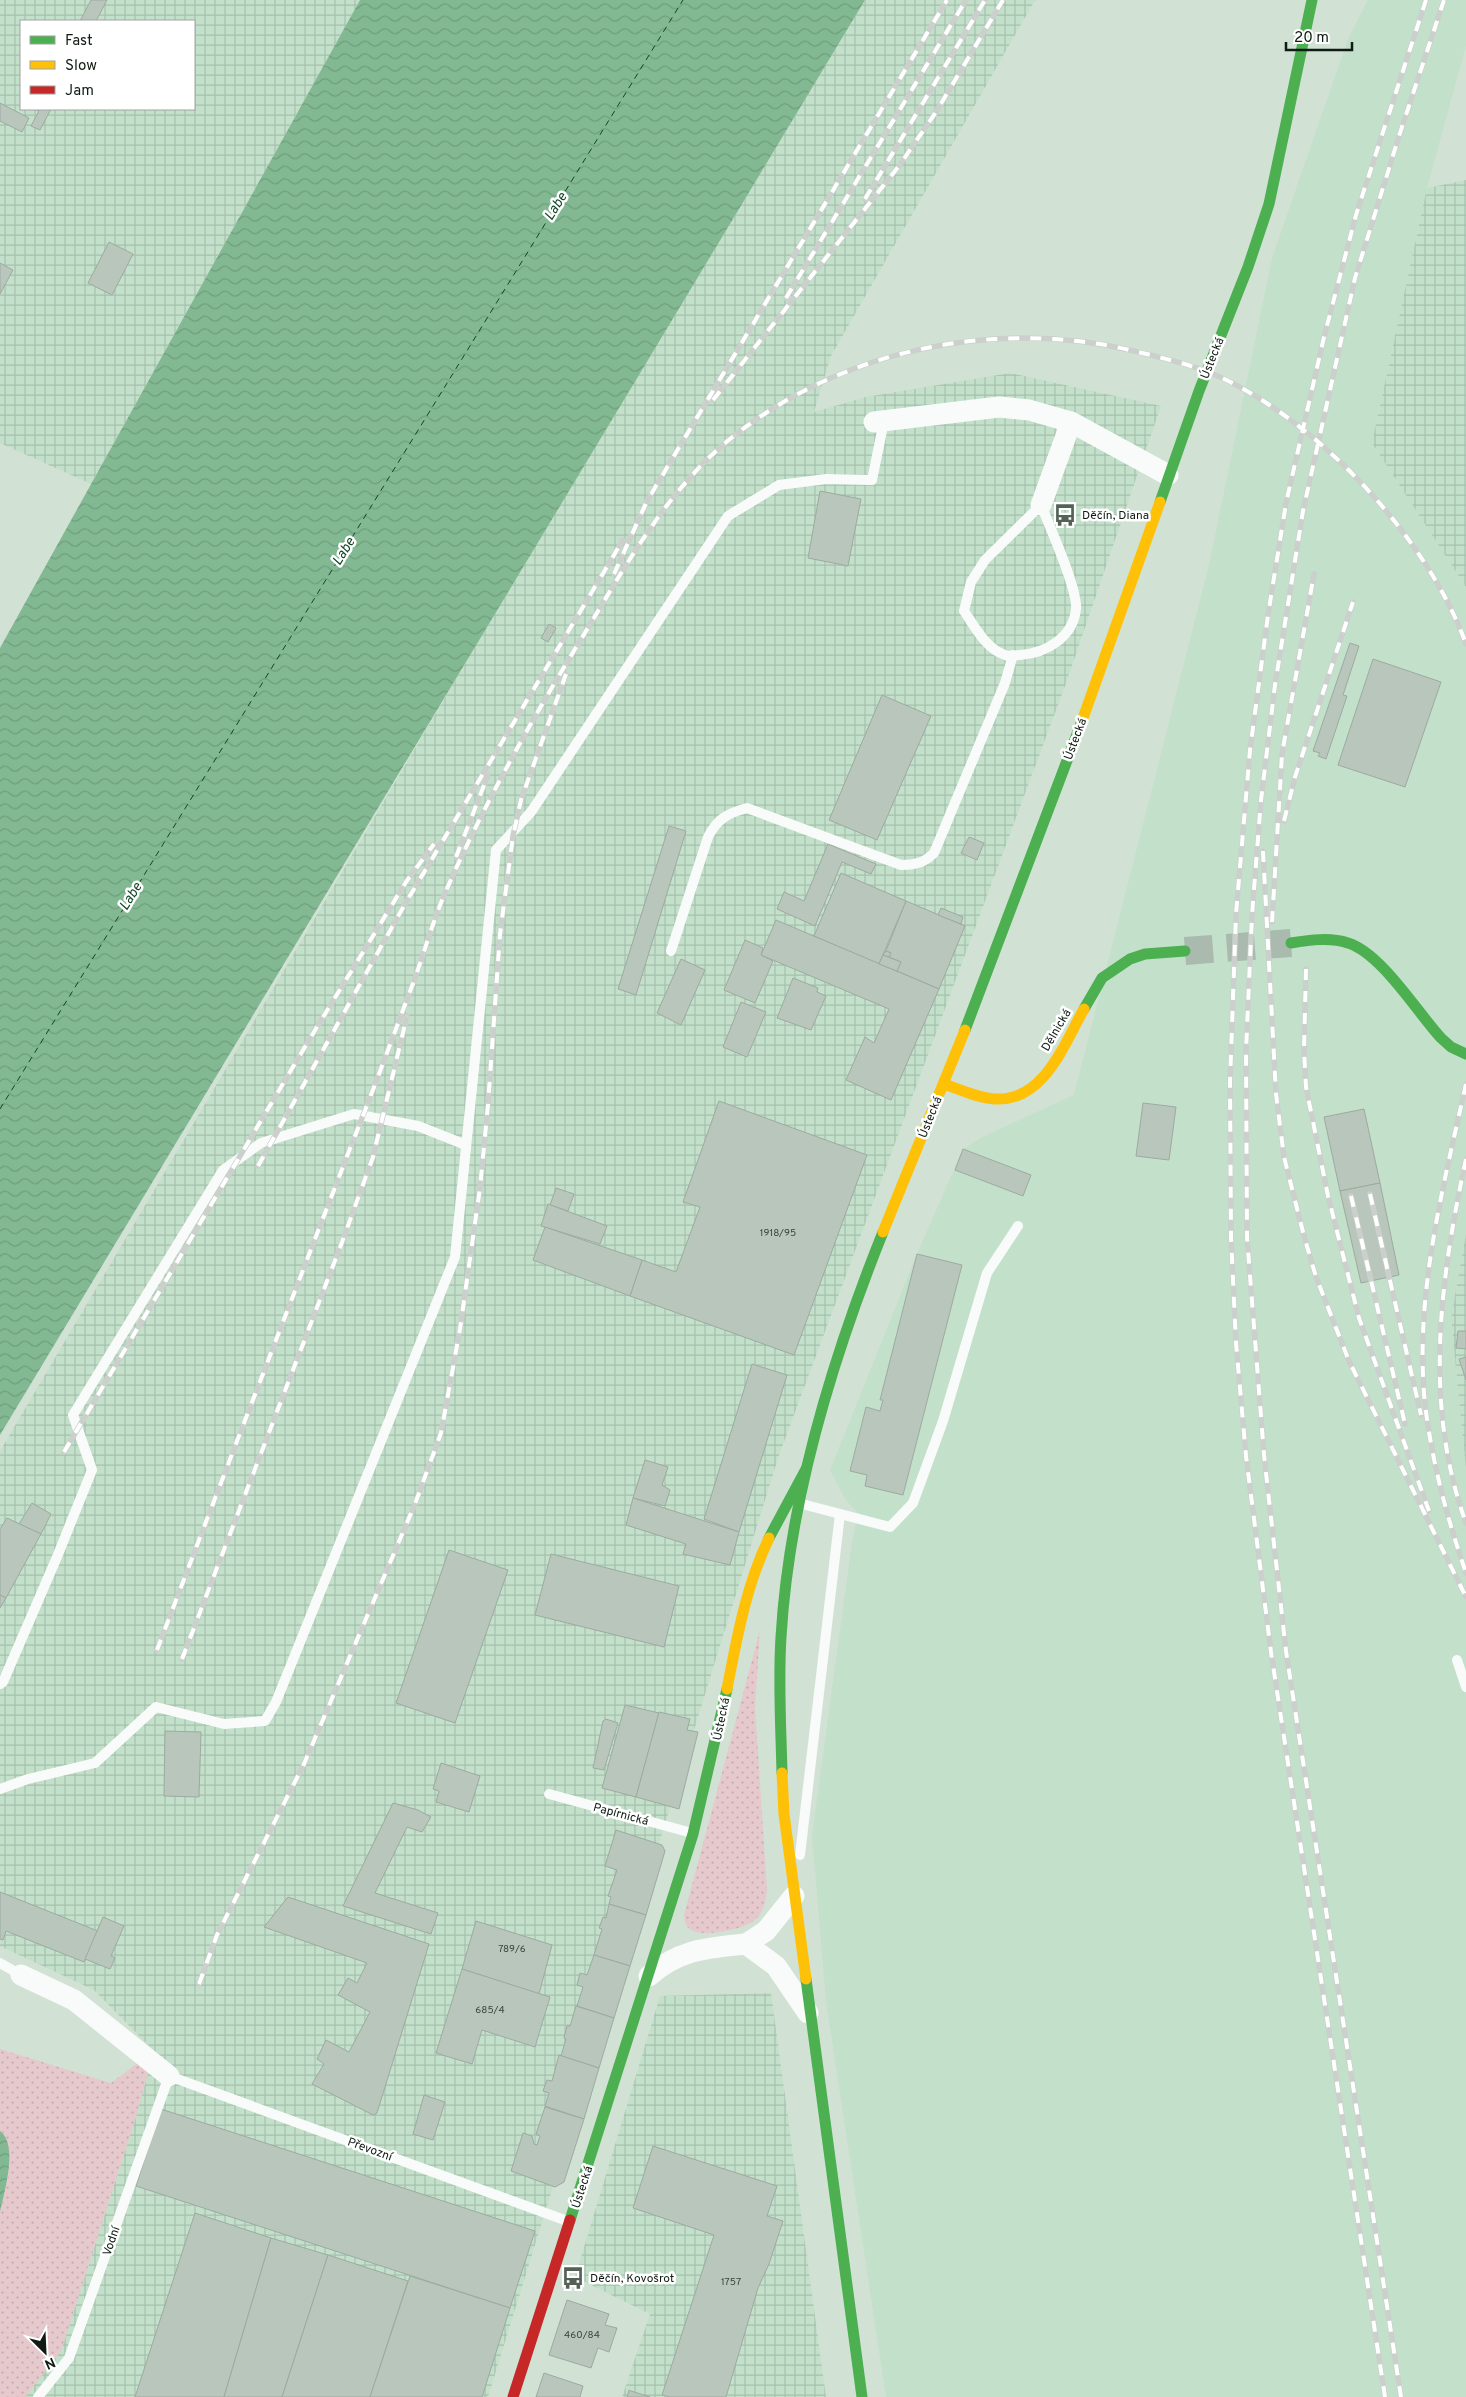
<svg xmlns="http://www.w3.org/2000/svg" width="1466" height="2397" font-family="Overpass,sans-serif">
	<style>
		.built { fill: #c3e0ca }
		.industrial { fill: url(#industrial-grid); fill-rule: evenodd }
		.grass { fill: url(#grass-dots) }
		.water { fill: url(#water-waves) }
		.lines { fill: none; stroke-linecap: round; stroke-linejoin: round }
		.ferry { stroke: #0f4625; stroke-width: 1; stroke-dasharray: 6 5; stroke-linecap: butt }
		.building { fill: #b8c6bc; stroke: #9daaa1 }
		.secondary-tunnel { stroke: #aabaae; stroke-width: 28; stroke-dasharray: 28 14; stroke-linecap: butt }
		.lane { stroke: #f8fbf9; stroke-width: 10 }
		.street { stroke: #f8fbf9; stroke-width: 21 }
		.fast { stroke: #4caf50; stroke-width: 11 }
		.slow { stroke: #ffc107; stroke-width: 11 }
		.jam { stroke: #c62828; stroke-width: 11 }
		.rail-casing { stroke: #cbd0cc; stroke-width: 5.5 }
		.rail { stroke: #fff; stroke-width: 4; stroke-dasharray: 11; stroke-linecap: butt }
		.labels { text-anchor: middle; stroke-width: 5; stroke-linejoin: round; paint-order: stroke }
		.number-label { font-size: 10px; fill: #39463d }
		.street-label { font-size: 12px; fill: #0f1b13; stroke: #fff }
		.poi-label { font-size: 12px; fill: #0f1b13; stroke: #fff; text-anchor: start }
		.water-label { font-size: 14px; font-style: italic; fill: #0f4625; stroke: #fff }
	</style>
	<defs>
		<pattern id="industrial-grid" width="8" height="8" patternUnits="userSpaceOnUse" patternTransform="scale(1.25)"><rect width="8" height="8" fill="#c3e0ca"/><path d="M0 4h8M4 0v8" fill="none" stroke="#a6c0ad"/></pattern>
		<pattern id="grass-dots" width="8" height="8" patternUnits="userSpaceOnUse" patternTransform="scale(1.25)"><rect width="8" height="8" fill="#e6c9cd"/><path d="M2 2h.1M6 6h.1" fill="none" stroke="#c4acaf" stroke-width="1.8" stroke-linecap="round"/></pattern>
		<pattern id="water-waves" width="16" height="10" patternUnits="userSpaceOnUse" patternTransform="scale(1.25)"><rect width="16" height="10" fill="#82b992"/><path d="M0 5q4-4 8 0t8 0" fill="none" stroke="#6f9e7d"/></pattern>
	</defs>
	<rect width="100%" height="100%" fill="#d1e2d5"/>
	<!-- built -->
	<path class="built" d="M1368 0H1466V46L1427 188 1372 443 1466 587V1234L1451 1318 1466 1469V2397H886L826 2001 812 1836 852 1542 858 1514 844 1497 830 1470 917 1254 963 1149 984 1136 1074 1095 1209 565 1272 258 1348 39Z"/>
	<!-- industrial -->
	<g class="industrial">
		<path d="M0 0H360L91 484 0 443ZM21 21H194V109H21Z"/>
		<path d="M865 0H1035L831 356 814 412 866 397 1010 373 1161 406 1065 686 778 1458 488 2397H25L61 2351 135 2120 154 2051 94 1990 0 1946V1451L485 630Z"/>
		<path d="M1466 180V587L1372 443 1427 188Z"/>
		<path d="M1466 1234V1469L1451 1318Z"/>
		<path d="M771 1993 826 2397H622L650 2314 575 2277 660 1996Z"/>
	</g>
	<!-- grass -->
	<g class="grass">
		<path d="M760 1630 755 1707 767 1890C766 1901 764 1911 756 1919 747 1929 705 1937 693 1931 686 1928 685 1923 684 1915Z"/>
		<path d="M0 2049 111 2083 154 2051 135 2120 61 2351 25 2397H0V2212L8 2178 3 2134 0 2131Z"/>
	</g>
	<!-- water -->
	<g class="water">
		<path d="M360 0H865L0 1435V648Z"/>
		<path d="M0 2131C19 2145 4 2193 0 2212Z"/>
	</g>
	<g class="lines">
		<!-- ferry -->
		<path class="ferry" d="M0 1109 683 0"/>
	</g>
	<!-- building -->
	<g class="building">
		<path d="M91 0H107L96 21H80Z"/>
		<path d="M0 103 29 118 22 132 0 121Z"/>
		<path d="M35 109H51L40 130 31 126 39 111Z"/>
		<path d="M109 242 133 254 112 295 88 283Z"/>
		<path d="M0 263 13 270 0 294Z"/>
		<path d="M820 491 861 499 848 566 808 558Z"/>
		<path d="M549 624 556 628 548 642 541 638Z"/>
		<path d="M1350 643 1359 646 1343 695 1347 696 1326 759 1318 756 1320 753 1313 751Z"/>
		<path d="M1373 659 1441 682 1405 787 1338 765Z"/>
		<path d="M882 695 931 716 877 840 829 820Z"/>
		<path d="M669 826 686 831 636 995 618 989Z"/>
		<path d="M969 837 984 843 977 860 961 853Z"/>
		<path d="M828 844 876 864 871 874 842 862 815 926 777 909 784 892 804 901Z"/>
		<path d="M841 873 906 901 879 964 814 936Z"/>
		<path d="M906 901 965 926 939 989 897 971 901 962 889 957 891 953 886 951Z"/>
		<path d="M941 908 963 917 961 924 938 915Z"/>
		<path d="M776 920 939 989 891 1100 846 1080 865 1037 874 1043 889 1009 761 955Z"/>
		<path d="M745 940 763 948 761 955 773 961 755 1003 724 990Z"/>
		<path d="M886 951 891 953 889 957 883 955Z"/>
		<path d="M883 955 901 962 897 971 879 964Z"/>
		<path d="M681 959 705 970 681 1025 657 1013Z"/>
		<path d="M793 978 818 988 817 992 826 996 811 1030 777 1018Z"/>
		<path d="M741 1002 766 1012 747 1057 723 1047Z"/>
		<path d="M719 1101 867 1155 794 1355 630 1296 642 1260 676 1272 700 1207 683 1202Z"/>
		<path d="M1143 1103 1176 1107 1169 1160 1136 1156Z"/>
		<path d="M1364 1109 1380 1183 1340 1191 1324 1117Z"/>
		<path d="M963 1149 1031 1175 1023 1196 955 1170Z"/>
		<path d="M1380 1183 1399 1275 1361 1283 1340 1191Z"/>
		<path d="M556 1188 574 1194 568 1211 550 1205Z"/>
		<path d="M548 1204 607 1226 600 1244 541 1226Z"/>
		<path d="M545 1227 642 1260 630 1296 533 1260Z"/>
		<path d="M917 1254 962 1265 903 1495 865 1486 867 1475 850 1471 866 1407 880 1411 883 1400H880Z"/>
		<path d="M1458 1331H1466V1349L1456 1348Z"/>
		<path d="M1466 1357V1380L1459 1359Z"/>
		<path d="M752 1364 787 1375 739 1532 704 1519Z"/>
		<path d="M645 1460 668 1467 662 1485 670 1490 665 1506 633 1498Z"/>
		<path d="M633 1498 739 1532 730 1565 683 1554 686 1544 626 1525Z"/>
		<path d="M32 1503 51 1514 41 1534 19 1524Z"/>
		<path d="M7 1518 41 1534 6 1598 0 1595V1529Z"/>
		<path d="M449 1550 508 1570 455 1723 396 1703Z"/>
		<path d="M551 1554 679 1586 664 1647 535 1615Z"/>
		<path d="M0 1595 6 1598 0 1608Z"/>
		<path d="M625 1705 659 1713 636 1797 602 1788Z"/>
		<path d="M659 1712 690 1719 687 1730 698 1732 679 1809 636 1797Z"/>
		<path d="M606 1719 618 1723 604 1770 593 1768 603 1721Z"/>
		<path d="M165 1731 201 1732 199 1797 164 1796Z"/>
		<path d="M441 1763 480 1776 469 1812 436 1802 439 1791 433 1789Z"/>
		<path d="M393 1803 418 1810 431 1817 422 1832 407 1827 375 1893 438 1913 431 1934 343 1906Z"/>
		<path d="M616 1830 662 1845 665 1851 646 1915 609 1904 611 1897 608 1896 617 1870 605 1866Z"/>
		<path d="M0 1892 98 1931 84 1962 6 1931 3 1940 0 1939Z"/>
		<path d="M288 1897 429 1944 377 2113 373 2115 312 2084 324 2064 317 2059 326 2040 349 2052 370 2012 338 1995 348 1978 357 1983 367 1963 264 1927Z"/>
		<path d="M609 1904 646 1915 630 1966 594 1955 602 1929 599 1928 603 1917 606 1918Z"/>
		<path d="M103 1917 124 1926 111 1956 115 1958 110 1969 85 1959Z"/>
		<path d="M476 1921 552 1945 539 1994 462 1969Z"/>
		<path d="M594 1955 630 1966 614 2018 577 2006 583 1987 577 1985 580 1973 587 1975Z"/>
		<path d="M462 1969 550 1997 535 2047 482 2030 472 2064 436 2053Z"/>
		<path d="M576 2006 614 2018 599 2068 561 2056 566 2039 564 2038 567 2026H570Z"/>
		<path d="M559 2055 599 2068 584 2119 545 2106 549 2093 543 2091 547 2080 552 2081Z"/>
		<path d="M424 2095 445 2102 433 2140 413 2134Z"/>
		<path d="M545 2107 584 2119 564 2182 555 2187 511 2171 523 2133 532 2136 534 2144 537 2145 540 2136 536 2134Z"/>
		<path d="M161 2109 535 2231 510 2308 136 2186Z"/>
		<path d="M653 2146 777 2186 767 2216 783 2221 769 2264 758 2288 726 2397H670L662 2395 714 2235 633 2208Z"/>
		<path d="M195 2213 271 2238 224 2397H135Z"/>
		<path d="M271 2238 328 2255 282 2397H224Z"/>
		<path d="M328 2255 408 2281 370 2397H282Z"/>
		<path d="M410 2276 510 2308 482 2397H370Z"/>
		<path d="M567 2300 609 2314 605 2325 617 2328 609 2352 598 2348 591 2368 549 2355Z"/>
		<path d="M544 2373 583 2386 580 2397H536Z"/>
		<path d="M629 2390 631 2391 650 2397H627Z"/>
	</g>
	<g class="lines">
		<!-- secondary-tunnel -->
		<path class="secondary-tunnel" d="M1185 951 1291 943"/>
		<!-- lane -->
		<g class="lane">
			<path d="M1041 505C1049 525 1078 589 1076 609 1073 637 1047 653 1020 655 1016 655 1009 657 1005 655 986 649 975 627 964 611L971 582 985 560Z"/>
			<path d="M671 951 708 837C717 819 728 813 747 808L901 865C915 865 924 863 934 853L1005 683 1013 655"/>
			<path d="M802 1504 890 1527 913 1503 943 1421 987 1273 1018 1226"/>
			<path d="M1457 1660 1466 1687"/>
			<path d="M0 1684 3 1682 57 1557 92 1470 73 1415 223 1170 261 1143 354 1114 418 1126 466 1145"/>
			<path d="M0 1789 28 1779 95 1763 156 1707 224 1724 265 1721 276 1702 455 1257 496 850 531 812 728 516 779 485 826 479 872 480 884 421"/>
			<path d="M549 1794 692 1833"/>
			<path d="M800 1855 840 1514"/>
			<path d="M0 1963 21 1975"/>
			<path d="M38 2397 69 2358 169 2076 570 2222"/>
		</g>
		<!-- street -->
		<g class="street">
			<path d="M874 422 999 407 1029 410 1071 422 1168 475"/>
			<path d="M1041 505 1071 422"/>
			<path d="M746 1944 766 1931 794 1896"/>
			<path d="M21 1975 74 2000 169 2076"/>
			<path d="M649 1976C680 1949 707 1948 746 1944L776 1966 808 2013"/>
		</g>
		<!-- fast -->
		<g class="fast">
			<path d="M1160 502 1199 391 1248 267 1269 204 1312 0"/>
			<path d="M1291 943C1310 940 1330 937 1348 943 1381 953 1417 1012 1441 1038L1451 1047 1466 1054"/>
			<path d="M1084 1009 1102 978 1130 959 1145 954 1185 951"/>
			<path d="M965 1030 1082 721"/>
			<path d="M769 1538 806 1469"/>
			<path d="M782 1773C781 1728 778 1683 781 1637 789 1500 832 1359 883 1232"/>
			<path d="M806 1979 862 2397"/>
			<path d="M570 2220 693 1834 727 1689"/>
		</g>
		<!-- slow -->
		<g class="slow">
			<path d="M1082 721 1160 502"/>
			<path d="M944 1084C961 1090 978 1098 995 1099 1044 1102 1064 1044 1084 1009"/>
			<path d="M883 1232 965 1030"/>
			<path d="M727 1689C737 1637 746 1586 769 1538"/>
			<path d="M782 1773 784 1814 806 1979"/>
		</g>
		<!-- jam -->
		<path class="jam" d="M513 2397 570 2220"/>
		<defs>
			<g id="rail">
				<path d="M865 199 985 0"/>
				<path d="M786 298 966 0"/>
				<path d="M713 400 899 166 936 112 1003 0"/>
				<path d="M614 574 647 501 947 0"/>
				<path d="M1284 821 1295 777 1353 602"/>
				<path d="M1263 851 1276 1094 1284 1157 1304 1236 1316 1277 1349 1361 1466 1597"/>
				<path d="M456 857 488 775"/>
				<path d="M1272 922 1282 754 1314 574"/>
				<path d="M1306 969 1304 1050 1306 1087 1328 1196 1359 1318 1429 1511"/>
				<path d="M1466 1084C1443 1188 1414 1296 1425 1404 1432 1462 1447 1518 1466 1573"/>
				<path d="M1466 1159C1440 1279 1423 1405 1466 1523"/>
				<path d="M258 1166 405 904 623 540"/>
				<path d="M1370 1194 1421 1415"/>
				<path d="M1351 1196 1405 1424"/>
				<path d="M64 1452 306 1045 406 882 434 844"/>
				<path d="M157 1650C221 1482 286 1314 351 1146 373 1091 394 1034 415 978 425 950 433 921 445 893 484 804 532 719 583 636 625 567 667 490 730 439 841 349 997 318 1134 351 1163 358 1193 365 1220 377 1321 424 1428 539 1466 644"/>
				<path d="M182 1659 341 1245 373 1157 407 1016"/>
				<path d="M199 1984 217 1935 304 1764 415 1504 441 1433 460 1329 480 1188 488 1105 500 934 513 836 521 800 566 674"/>
				<path d="M1385 2397 1271 1652 1246 1456 1236 1343 1231 1237 1230 1082 1236 914 1250 750 1268 615 1286 503 1324 337 1356 215 1426 0"/>
				<path d="M1401 2397 1286 1651 1264 1455 1247 1237 1246 1051 1252 915 1261 800 1275 685 1303 511 1355 278 1400 133 1444 0"/>
			</g>
		</defs>
		<!-- rail casing -->
		<use href="#rail" class="rail-casing"/>
		<!-- rail -->
		<use href="#rail" class="rail"/>
	</g>
	<!-- icons -->
	<defs>
		<symbol id="bus-bare" viewBox="-9 -9 18 18"><path d="M-5-6H5V4H4V6H2V4H-2V6H-4V4H-5ZM-3.5-4V0h7V-4ZM-3.5 1.2v1.5H-2V1.2ZM2 1.2v1.5H3.5V1.2Z" fill="#536157" stroke="#fff" stroke-width="2.5" paint-order="stroke"/></symbol>
	</defs>
	<g fill-rule="evenodd">
		<use href="#bus-bare" x="1049" y="499" width="32" height="32"/>
		<use href="#bus-bare" x="557" y="2262" width="32" height="32"/>
	</g>
	<g class="labels">
		<!-- number labels -->
		<g class="number-label">
			<text x="778" y="1236">1918/95</text>
			<text x="512" y="1952">789/6</text>
			<text x="490" y="2013">685/4</text>
			<text x="731" y="2285">1757</text>
			<text x="582" y="2338">460/84</text>
		</g>
		<!-- street labels -->
		<g class="street-label">
			<text transform="translate(1212 358) rotate(-68)" y="4">Ústecká</text>
			<text transform="translate(1075 739) rotate(-69)" y="4">Ústecká</text>
			<text transform="translate(1056 1030) rotate(-60)" y="4">Dělnická</text>
			<text transform="translate(930 1117) rotate(-68)" y="4">Ústecká</text>
			<text transform="translate(721 1719) rotate(-78)" y="4">Ústecká</text>
			<text transform="translate(621 1814) rotate(15)" y="4">Papírnická</text>
			<text transform="translate(370 2149) rotate(20)" y="4">Převozní</text>
			<text transform="translate(582 2187) rotate(-72)" y="4">Ústecká</text>
			<text transform="translate(111 2241) rotate(-71)" y="4">Vodní</text>
		</g>
		<!-- poi labels -->
		<g class="poi-label">
			<text x="1082" y="519">Děčín, Diana</text>
			<text x="590" y="2282">Děčín, Kovošrot</text>
		</g>
		<!-- water labels -->
		<g class="water-label">
			<text transform="translate(555 206) rotate(-58)" y="5">Labe</text>
			<text transform="translate(343 551) rotate(-58)" y="5">Labe</text>
			<text transform="translate(130 896) rotate(-58)" y="5">Labe</text>
		</g>
	</g>
	<!-- legend -->
	<rect x="20" y="20" width="175" height="90" fill="#ffffff" stroke="#9fa4a1"/>
	<rect x="30" y="36" width="25" height="8" fill="#4caf50" stroke="#9fa4a1"/>
	<text x="65" y="45" font-size="15" fill="#0f1b13">Fast</text>
	<rect x="30" y="61" width="25" height="8" fill="#ffc107" stroke="#9fa4a1"/>
	<text x="65" y="70" font-size="15" fill="#0f1b13">Slow</text>
	<rect x="30" y="86" width="25" height="8" fill="#c62828" stroke="#9fa4a1"/>
	<text x="65" y="95" font-size="15" fill="#0f1b13">Jam</text>
	<!-- north arrow -->
	<g transform="translate(45 2352) rotate(156)" stroke="#ffffff" stroke-width="4" paint-order="stroke">
	<path d="M0-4L9 19L0 12L-9 19Z" fill="#0f1b13"/>
	<text y="-8" font-size="14" font-weight="bold" text-anchor="middle" fill="#0f1b13">N</text>
	</g>
	<!-- scale -->
	<path d="M1286 42v8h66v-8" fill="none" stroke="#0f1b13" stroke-width="2.5"/>
	<text x="1294" y="42" font-size="15" fill="#0f1b13" stroke="#ffffff" stroke-width="4" paint-order="stroke">20 m</text>
</svg>
